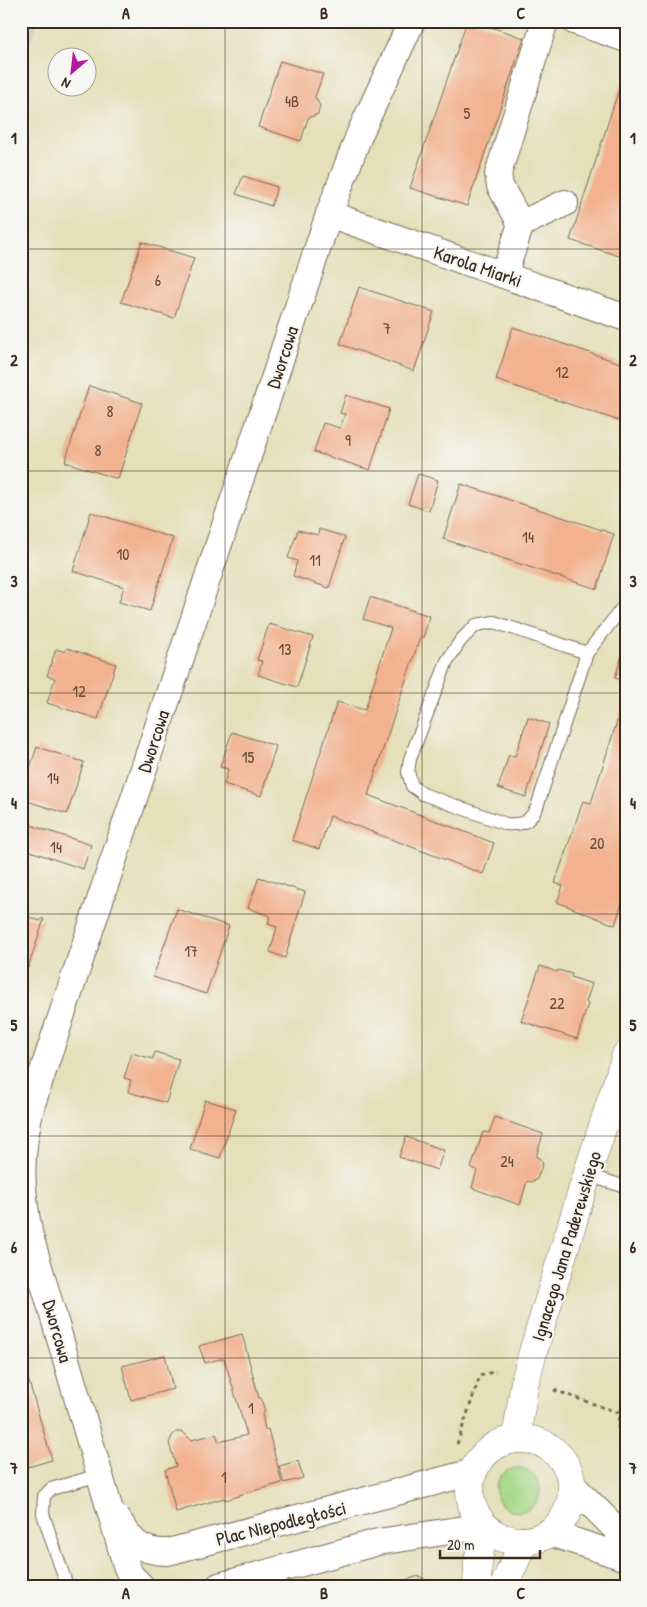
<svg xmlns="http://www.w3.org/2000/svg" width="647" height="1607" font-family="'Patrick Hand',sans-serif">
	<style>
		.industrial { fill: #c9c3b8 }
		.green { fill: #a5d887; stroke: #708152 }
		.building { fill: #f2b290 }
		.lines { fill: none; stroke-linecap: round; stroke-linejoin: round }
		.lane-casing { stroke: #766955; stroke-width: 14 }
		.street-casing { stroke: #766955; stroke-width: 28 }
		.secondary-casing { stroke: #766955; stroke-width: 29 }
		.path { stroke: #766955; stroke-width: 3; stroke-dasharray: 4 4; stroke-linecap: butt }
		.lane { stroke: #fff; stroke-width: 12 }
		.street { stroke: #fff; stroke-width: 26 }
		.secondary { stroke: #fff; stroke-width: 28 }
		.grid { fill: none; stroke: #3b2a1e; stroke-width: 1; stroke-opacity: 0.55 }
		.labels { text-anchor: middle; stroke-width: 4.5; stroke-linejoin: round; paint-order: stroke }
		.number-label { font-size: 16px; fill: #694c3a }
		.street-label { font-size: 19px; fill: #3b2a1e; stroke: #f6f6f2 }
		.neatline { fill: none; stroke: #3b2a1e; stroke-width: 2 }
		.grid-label { font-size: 16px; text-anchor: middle; font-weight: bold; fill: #3b2a1e }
	</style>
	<rect width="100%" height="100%" fill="#f6f6f2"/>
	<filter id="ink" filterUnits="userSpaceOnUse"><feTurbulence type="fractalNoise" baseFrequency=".02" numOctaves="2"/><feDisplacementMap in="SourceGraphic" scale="10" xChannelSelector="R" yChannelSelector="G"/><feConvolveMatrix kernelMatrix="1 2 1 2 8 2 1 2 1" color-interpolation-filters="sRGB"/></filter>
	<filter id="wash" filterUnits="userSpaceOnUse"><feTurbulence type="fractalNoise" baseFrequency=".0096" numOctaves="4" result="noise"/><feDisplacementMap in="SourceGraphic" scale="20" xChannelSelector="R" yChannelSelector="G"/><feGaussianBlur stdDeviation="1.12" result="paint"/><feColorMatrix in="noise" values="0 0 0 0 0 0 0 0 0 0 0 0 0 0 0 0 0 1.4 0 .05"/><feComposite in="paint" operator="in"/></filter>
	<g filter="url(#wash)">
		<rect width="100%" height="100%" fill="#e5dfba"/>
		<!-- industrial -->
		<path class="industrial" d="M21 21H38L21 73Z"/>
		<!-- green -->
		<circle class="green" cx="518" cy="1490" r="22"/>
		<g id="blocks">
			<!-- building -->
			<g class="building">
				<path d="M467 21H473L524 38 467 206 410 188Z"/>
				<path d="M280 61 323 74 315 97 320 106 318 114 308 118 301 141 258 127Z"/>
				<path d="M620 86 626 88 625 258 570 240Z"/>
				<path d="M243 176 277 187 271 206 236 194Z"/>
				<path d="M142 242 194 258 174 318 121 302Z"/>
				<path d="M359 287 434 312 414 371 340 344Z"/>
				<path d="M513 327 626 365V423L496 380Z"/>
				<path d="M89 386 142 403 118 479 65 462Z"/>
				<path d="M346 395 389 409 370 470 314 452 323 423 340 428 345 414 340 413Z"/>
				<path d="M418 474 438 480 429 511 408 504Z"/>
				<path d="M461 484 614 534 597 589 443 539Z"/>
				<path d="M91 512 173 538 150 611 119 602 124 587 73 571Z"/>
				<path d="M319 529 345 537 329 588 293 576 297 561 288 558 298 530 318 535Z"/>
				<path d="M370 597 430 616 423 638 420 637 368 795 494 843 483 874 330 816 319 849 292 840 337 702 365 710 391 628 363 619Z"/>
				<path d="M269 624 313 637 297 687 258 675 262 661 257 660Z"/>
				<path d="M625 646H626V682L615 678Z"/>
				<path d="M67 648 116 664 98 719 47 703 55 678 47 676 56 649 65 652Z"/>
				<path d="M626 693V890L615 925 557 902 563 886 555 883 583 801 591 803Z"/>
				<path d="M528 717 549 724 526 797 498 788 509 755 515 756Z"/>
				<path d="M232 732 276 746 261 796 224 784 228 769 220 767Z"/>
				<path d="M37 747 84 762 67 814 21 799V794Z"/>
				<path d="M21 822 91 845 83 869 21 848Z"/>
				<path d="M259 877 305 892 285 958 270 952 277 927 268 924 270 916 248 908Z"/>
				<path d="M23 906 26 907 23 915 40 921 41 919H44L28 968 26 967 23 978 21 977V908Z"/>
				<path d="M177 909 229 926 206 994 153 977Z"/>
				<path d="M540 966 557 972 558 970 572 974 571 977 592 984 586 1002 588 1004 577 1039 521 1021Z"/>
				<path d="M155 1052 179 1059 166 1103 128 1092 131 1080 124 1078 132 1053 153 1059Z"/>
				<path d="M205 1100 236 1109 220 1158 190 1149Z"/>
				<path d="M495 1117 543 1134 536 1157 539 1158 543 1163 537 1179 531 1182 527 1181 520 1205 472 1188 477 1170 471 1168 483 1132 489 1133Z"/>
				<path d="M406 1137 444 1150 437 1170 399 1157Z"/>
				<path d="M242 1334 259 1398H261L265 1412 262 1414 265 1430 268 1429 282 1483 239 1495V1496L225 1500 224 1498 176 1512 165 1470 176 1466 169 1443 172 1436 176 1432H183L191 1440 216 1434 219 1442 247 1435 224 1358 205 1363 199 1346Z"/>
				<path d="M165 1355 173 1389 131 1400 122 1366Z"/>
				<path d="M27 1375 52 1460 21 1469V1377Z"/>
				<path d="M298 1461 303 1478 284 1483 279 1466Z"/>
				<path d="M419 1576 431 1583 432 1586H385Z"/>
			</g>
		</g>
	</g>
	<g filter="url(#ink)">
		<use href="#blocks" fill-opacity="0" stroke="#766955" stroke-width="1"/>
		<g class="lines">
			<defs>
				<g id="lane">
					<path d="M587 653 494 622 476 625 461 640 447 661 410 759 408 772 412 786 423 794 506 824C522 825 529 823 537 807L587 653 626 603"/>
					<path d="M587 1175 626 1187"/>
					<path d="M67 1586 43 1514 44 1496 51 1489 99 1475"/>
				</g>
				<g id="street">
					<path d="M574 21 626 39"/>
					<path d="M329 214 626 318"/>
					<path d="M521 224 565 203"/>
					<path d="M504 275 521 224 500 186 498 174 545 21"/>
					<path d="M572 1485 626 1539"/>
					<path d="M117 1518C132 1541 139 1553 168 1552L473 1472"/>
					<path d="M550 1533 626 1558"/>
					<path d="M141 1586 131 1576 126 1565 30 1236C20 1187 19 1153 32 1104L329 214 360 133 412 21"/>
					<path d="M219 1586 378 1542 484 1526"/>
				</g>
				<g id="secondary">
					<path d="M516 1439 525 1381 533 1352 587 1175 626 1055"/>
					<circle cx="521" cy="1490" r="51"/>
					<path d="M477 1586 478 1562 484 1526"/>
					<path d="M504 1586 524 1541"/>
				</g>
			</defs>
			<!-- lane casing -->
			<use href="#lane" class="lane-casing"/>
			<!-- street casing -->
			<use href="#street" class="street-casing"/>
			<!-- secondary casing -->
			<use href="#secondary" class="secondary-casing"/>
			<!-- path -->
			<g class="path">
				<path d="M554 1390 619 1413"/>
				<path d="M626 1394 619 1413 618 1431 626 1452"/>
				<path d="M457 1444 480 1376 489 1373 496 1372"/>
			</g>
			<!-- lane -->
			<use href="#lane" class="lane"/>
			<!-- street -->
			<use href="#street" class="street"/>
			<!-- secondary -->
			<use href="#secondary" class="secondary"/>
		</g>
	</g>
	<!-- grid -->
	<path class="grid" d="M225 21V1586M422 21V1586M21 249H626M21 471H626M21 693H626M21 914H626M21 1136H626M21 1358H626"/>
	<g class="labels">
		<!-- number labels -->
		<g class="number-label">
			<text x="292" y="107">4B</text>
			<text x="467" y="119">5</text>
			<text x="158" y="286">6</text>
			<text x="387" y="334">7</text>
			<text x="562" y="378">12</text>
			<text x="110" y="417">8</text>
			<text x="348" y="446">9</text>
			<text x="98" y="456">8</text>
			<text x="528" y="543">14</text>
			<text x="123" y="560">10</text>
			<text x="315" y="566">11</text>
			<text x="285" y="655">13</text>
			<text x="79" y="697">12</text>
			<text x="248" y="763">15</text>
			<text x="53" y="784">14</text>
			<text x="597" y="849">20</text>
			<text x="56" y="853">14</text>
			<text x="191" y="957">17</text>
			<text x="557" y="1009">22</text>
			<text x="507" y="1167">24</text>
			<text x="251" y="1414">1</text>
			<text x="224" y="1483">1</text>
		</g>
		<!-- street labels -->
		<g class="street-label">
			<text transform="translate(478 266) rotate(19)" y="7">Karola Miarki</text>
			<text transform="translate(282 357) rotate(-72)" y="7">Dworcowa</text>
			<text transform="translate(153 741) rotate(-72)" y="7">Dworcowa</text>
			<text transform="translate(566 1246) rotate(-73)" y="7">Ignacego Jana Paderewskiego</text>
			<text transform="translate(58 1331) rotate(74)" y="7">Dworcowa</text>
			<text transform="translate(281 1523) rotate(-14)" y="7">Plac Niepodległości</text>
		</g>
	</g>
	<!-- margin -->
	<rect width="647" height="1607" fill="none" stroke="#f6f6f2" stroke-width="55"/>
	<!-- north arrow -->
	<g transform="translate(72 72) rotate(208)"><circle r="24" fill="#f6f6f2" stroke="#aba49d"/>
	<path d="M0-4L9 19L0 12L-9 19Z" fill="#b5179e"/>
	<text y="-8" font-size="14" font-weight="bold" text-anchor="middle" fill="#3b2a1e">N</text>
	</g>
	<!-- scale -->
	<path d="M440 1550v8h100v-8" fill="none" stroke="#3b2a1e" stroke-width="2.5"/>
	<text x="447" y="1550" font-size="15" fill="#3b2a1e" stroke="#f6f6f2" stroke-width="4" paint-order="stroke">20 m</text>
	<rect x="28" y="28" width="592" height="1552" class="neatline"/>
	<g class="grid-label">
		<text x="126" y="19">A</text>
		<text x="324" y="19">B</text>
		<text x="521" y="19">C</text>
		<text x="14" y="144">1</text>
		<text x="633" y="144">1</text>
		<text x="14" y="366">2</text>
		<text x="633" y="366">2</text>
		<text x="14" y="587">3</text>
		<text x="633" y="587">3</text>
		<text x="14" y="809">4</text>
		<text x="633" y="809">4</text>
		<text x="14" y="1031">5</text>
		<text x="633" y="1031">5</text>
		<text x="14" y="1253">6</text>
		<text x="633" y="1253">6</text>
		<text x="14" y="1474">7</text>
		<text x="633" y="1474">7</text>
		<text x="126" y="1599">A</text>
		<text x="324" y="1599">B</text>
		<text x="521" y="1599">C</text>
	</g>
</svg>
